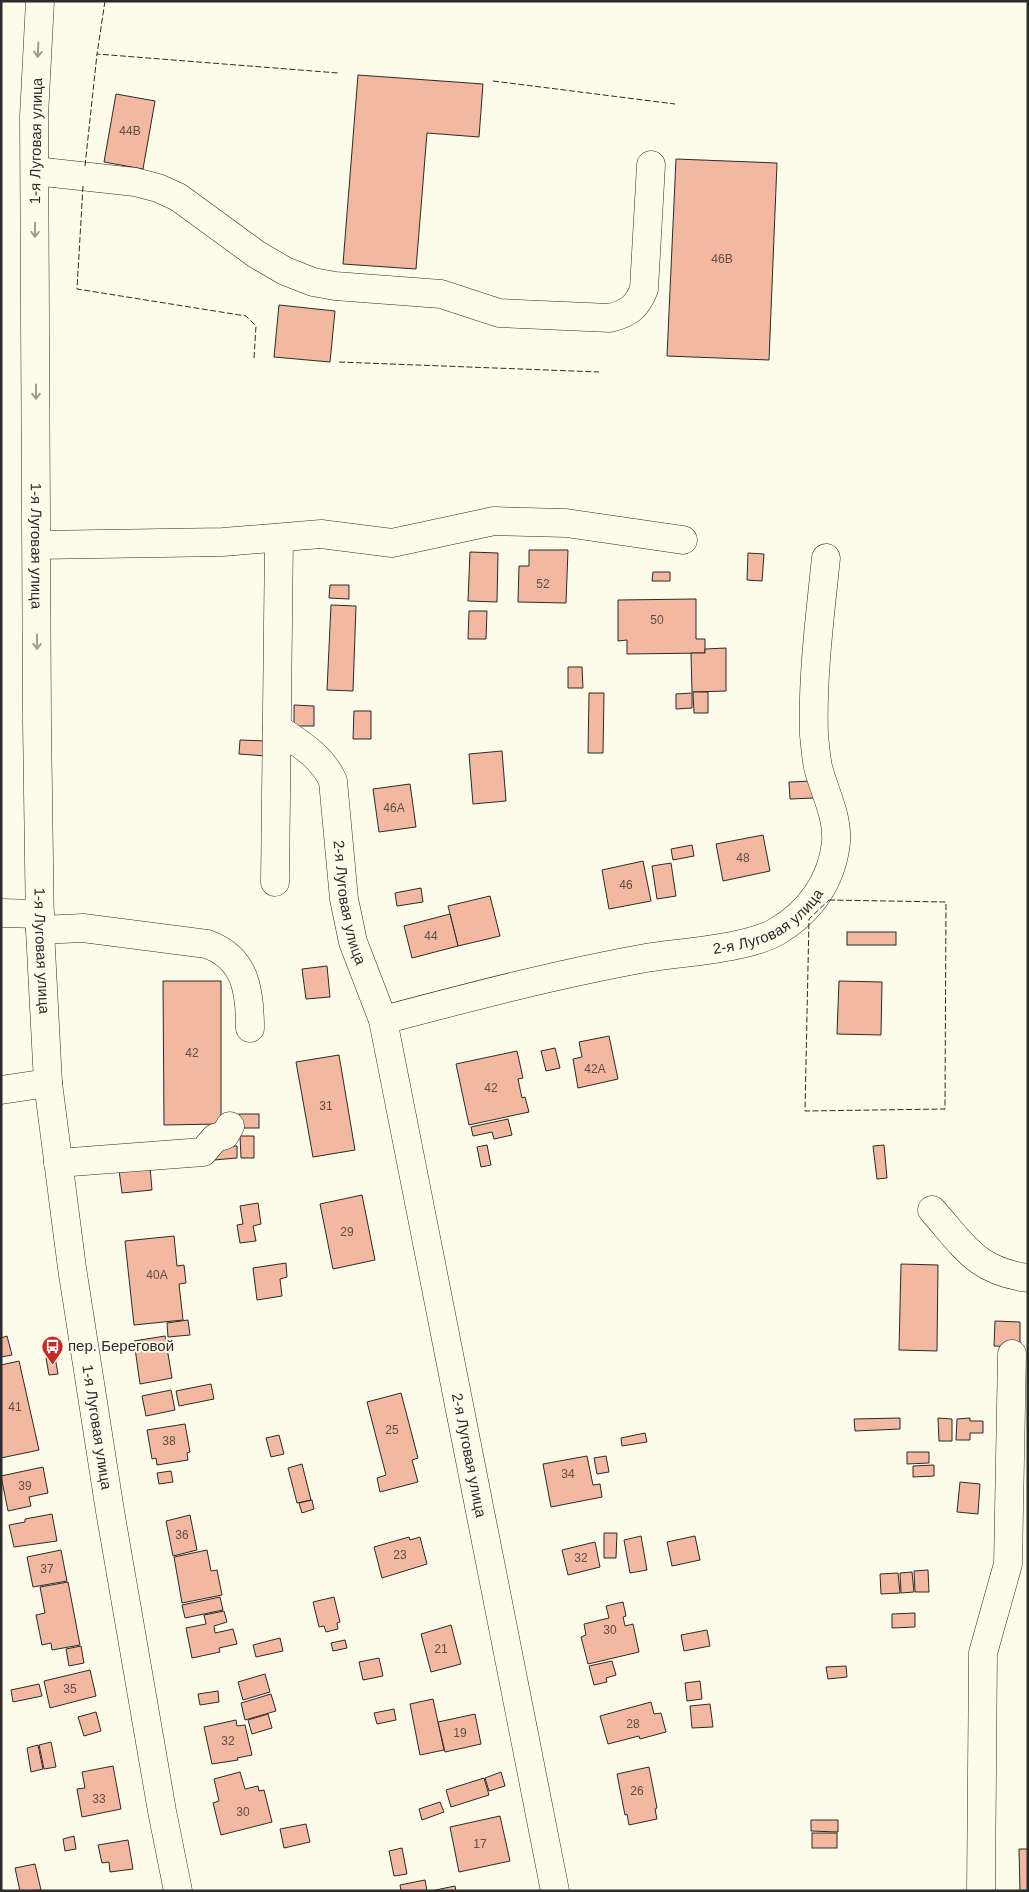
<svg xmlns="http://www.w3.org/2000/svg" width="1029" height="1892" font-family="Helvetica,sans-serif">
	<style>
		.building { fill: #f2b8a0; stroke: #2b2b2b }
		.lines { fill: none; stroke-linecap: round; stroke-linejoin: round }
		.minor-casing { stroke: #2b2b2b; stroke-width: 29 }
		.minor { stroke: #fdfbea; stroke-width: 28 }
		.fence { stroke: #2b2b2b; stroke-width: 1; stroke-dasharray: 6 2.5; stroke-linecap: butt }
		.oneway { stroke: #9e9d94 }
		.labels { text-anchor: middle; stroke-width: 4; stroke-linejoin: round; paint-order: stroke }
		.number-label { font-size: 12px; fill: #5d4e48 }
		.street-label { font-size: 15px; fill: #2b2b2b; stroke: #fdfbea }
		.poi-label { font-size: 15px; fill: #2b2b2b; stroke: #fdfbea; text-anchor: start }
	</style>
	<rect width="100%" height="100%" fill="#fdfbea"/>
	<!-- building -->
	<g class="building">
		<path d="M358 75 483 84 479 137 427 133 416 269 343 264Z"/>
		<path d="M116 94 155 101 143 169 104 162Z"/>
		<path d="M676 159 777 163 769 360 667 356Z"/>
		<path d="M279 305 335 311 330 362 274 357Z"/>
		<path d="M529 550H568L566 603 518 602 519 566H529Z"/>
		<path d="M470 552 498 553 497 602 468 601Z"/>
		<path d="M748 553 764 554 762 581 747 580Z"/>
		<path d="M653 572H670V581H652Z"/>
		<path d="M330 585H349V599L329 598Z"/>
		<path d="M696 599V639H705V653L627 654V640L618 641V600Z"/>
		<path d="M331 605 356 606 353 691 327 690Z"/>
		<path d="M469 611H487L486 639H468Z"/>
		<path d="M726 648V691L692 692 691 653H705V649Z"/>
		<path d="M568 667H582L583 688H568Z"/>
		<path d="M693 692H708V713H694Z"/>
		<path d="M589 693H604L603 753H588Z"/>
		<path d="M692 693V708L676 709V694Z"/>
		<path d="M294 705 314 706V726H294Z"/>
		<path d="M354 711H371V739H353Z"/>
		<path d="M240 740 266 741 265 756 239 754Z"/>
		<path d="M502 751 506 801 473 804 469 754Z"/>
		<path d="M813 781 814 798 790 799 789 782Z"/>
		<path d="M410 784 416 827 379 832 373 789Z"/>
		<path d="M763 835 770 871 723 881 716 844Z"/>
		<path d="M692 845 694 856 673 860 671 849Z"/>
		<path d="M643 861 651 901 609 909 602 870Z"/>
		<path d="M671 863 676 896 657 899 652 866Z"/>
		<path d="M421 888 423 902 397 906 395 893Z"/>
		<path d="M490 896 500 936 458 946 448 906Z"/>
		<path d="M450 914 458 946 412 958 404 926Z"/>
		<rect x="847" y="932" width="49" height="13"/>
		<path d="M327 966 330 997 306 999 302 969Z"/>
		<path d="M163 981H221V1124L164 1125Z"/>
		<path d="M839 981 882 982 881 1035 837 1034Z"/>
		<path d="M609 1036 618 1079 578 1088 573 1059 582 1057 579 1042Z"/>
		<path d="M555 1048 560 1068 546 1071 541 1051Z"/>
		<path d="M517 1051 523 1078 518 1079 522 1098 525 1097 529 1112 469 1125 456 1064Z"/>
		<path d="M339 1055 355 1150 313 1157 296 1062Z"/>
		<rect x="239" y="1114" width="20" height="14"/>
		<path d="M508 1119 512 1135 494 1139 492 1132 473 1136 471 1127Z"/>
		<path d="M240 1136H254V1158H241Z"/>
		<path d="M487 1145 491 1165 481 1167 477 1147Z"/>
		<path d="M884 1145 887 1178 877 1179 873 1146Z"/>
		<path d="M237 1146V1158L214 1160V1147Z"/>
		<path d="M150 1167 152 1190 122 1193 119 1170Z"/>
		<path d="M362 1195 375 1260 333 1269 320 1204Z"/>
		<path d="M258 1203 261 1224 253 1226 256 1241 240 1243 237 1225 243 1224 240 1206Z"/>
		<path d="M174 1236 177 1266 184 1265 186 1283 179 1284 183 1320 134 1325 125 1241Z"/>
		<path d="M286 1263 287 1277 280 1279 282 1296 257 1300 253 1268Z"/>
		<path d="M901 1264 938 1265 937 1351 899 1350Z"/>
		<path d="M188 1320 190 1335 168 1337 167 1323Z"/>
		<path d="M995 1321 1020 1322V1347L994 1346Z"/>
		<path d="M7 1336 12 1355 1 1357V1338Z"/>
		<path d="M165 1336 172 1378 140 1384 134 1341Z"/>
		<path d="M55 1357 58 1374 49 1375 46 1358Z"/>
		<path d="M19 1361 39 1450 1 1458V1365Z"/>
		<path d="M211 1384 214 1399 179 1406 176 1391Z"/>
		<path d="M171 1390 175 1410 146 1416 142 1396Z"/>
		<path d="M401 1393 418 1458 412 1460 418 1482 380 1492 377 1478 386 1475 367 1402Z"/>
		<path d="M900 1418V1429L855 1431 854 1419Z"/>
		<path d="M938 1418 952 1419V1441H939Z"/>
		<path d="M970 1418V1421H983V1433H970V1440H956L957 1419Z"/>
		<path d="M185 1424 190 1452 187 1453 188 1460 157 1465 156 1458 152 1459 147 1430Z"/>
		<path d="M645 1433 647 1442 622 1446 621 1438Z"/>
		<path d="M279 1435 284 1454 271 1457 266 1438Z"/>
		<path d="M907 1452H929V1463L907 1464Z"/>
		<path d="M587 1456 593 1485 600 1484 602 1497 551 1507 543 1464Z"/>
		<path d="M606 1456 609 1472 597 1474 594 1458Z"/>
		<path d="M302 1464 311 1500 297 1503 288 1468Z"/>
		<path d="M934 1465V1476L913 1477V1466Z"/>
		<path d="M43 1467 48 1493 29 1497 31 1506 8 1511 1 1476Z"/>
		<path d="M171 1471 173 1482 159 1484 157 1473Z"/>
		<path d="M960 1482 980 1484 978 1514 957 1512Z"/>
		<path d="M312 1500 314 1509 302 1513 299 1503Z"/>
		<path d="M52 1514 57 1541 14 1547 9 1525 25 1522V1519Z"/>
		<path d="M190 1515 197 1550 173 1556 166 1521Z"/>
		<path d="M604 1533H617L616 1558H604Z"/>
		<path d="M641 1536 647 1570 630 1573 624 1540Z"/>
		<path d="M695 1536 700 1560 672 1566 667 1542Z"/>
		<path d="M409 1537 410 1540 420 1537 427 1564 382 1578 374 1547Z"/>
		<path d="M595 1542 600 1567 568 1575 562 1550Z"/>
		<path d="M61 1550 67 1581 33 1587 27 1557Z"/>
		<path d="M207 1550 211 1571 217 1570 222 1595 182 1603 174 1557Z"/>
		<path d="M928 1570 929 1592H915L914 1571Z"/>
		<path d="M912 1572 914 1592 901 1593 900 1573Z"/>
		<path d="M898 1573 900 1593 881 1594 880 1574Z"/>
		<path d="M68 1582 80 1645 52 1650 51 1643 42 1645 36 1615 45 1613 40 1587Z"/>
		<path d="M220 1597 223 1610 185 1618 182 1605Z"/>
		<path d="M334 1597 340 1622 337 1623 338 1629 326 1632 324 1626 319 1627 313 1602Z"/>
		<path d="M623 1602 626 1616 623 1617 625 1626 633 1624 639 1652 588 1664 581 1637 586 1635 584 1624 609 1618 606 1606Z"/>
		<path d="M224 1611 227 1622 214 1626 215 1633 233 1629 237 1644 219 1648 220 1652 192 1658 186 1628 206 1624 204 1615Z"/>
		<path d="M915 1613V1627L892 1628V1614Z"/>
		<path d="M451 1625 461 1664 431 1672 421 1634Z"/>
		<path d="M707 1630 710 1646 684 1651 681 1635Z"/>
		<path d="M280 1638 283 1651 256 1657 253 1645Z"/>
		<path d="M345 1640 347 1648 333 1651 331 1643Z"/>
		<path d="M81 1646 84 1663 69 1666 66 1649Z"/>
		<path d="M379 1658 383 1676 363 1680 359 1662Z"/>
		<path d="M612 1661 616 1675 606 1678 607 1682 594 1685 589 1666Z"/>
		<path d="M846 1666 847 1677 828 1679 826 1667Z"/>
		<path d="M90 1670 96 1696 50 1708 44 1681Z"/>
		<path d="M265 1674 270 1692 243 1700 238 1682Z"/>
		<path d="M700 1681 702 1699 687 1701 685 1683Z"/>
		<path d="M39 1684 42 1696 13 1702 11 1690Z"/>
		<path d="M218 1691 219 1702 200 1705 198 1694Z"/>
		<path d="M271 1694 276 1711 245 1720 241 1703Z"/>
		<path d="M433 1699 444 1750 420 1755 410 1704Z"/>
		<path d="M651 1702 654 1714 661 1713 666 1732 640 1739 639 1736 608 1744 600 1716Z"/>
		<path d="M710 1704 713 1727 692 1728 690 1706Z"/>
		<path d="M394 1709 396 1720 377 1724 374 1713Z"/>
		<path d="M96 1712 101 1731 84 1736 78 1717Z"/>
		<path d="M268 1714 272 1728 252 1734 248 1720Z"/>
		<path d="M475 1714 481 1744 445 1752 438 1722Z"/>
		<path d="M236 1720 237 1726 245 1725 252 1755 237 1758 238 1760 212 1764 204 1727Z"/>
		<path d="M51 1742 56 1767 44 1769 39 1745Z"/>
		<path d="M38 1745 43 1769 31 1772 27 1748Z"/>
		<path d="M113 1766 121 1809 82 1817 77 1789 85 1788 82 1772Z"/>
		<path d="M649 1767 657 1808 655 1809 657 1819 629 1825 627 1814 625 1815 617 1774Z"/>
		<path d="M240 1772 245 1789 258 1786 259 1791 264 1790 272 1822 221 1835 213 1803 219 1801 214 1779Z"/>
		<path d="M501 1772 505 1786 489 1791 485 1778Z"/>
		<path d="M484 1778 489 1795 451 1807 446 1790Z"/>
		<path d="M440 1802 444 1812 422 1820 419 1809Z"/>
		<path d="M500 1816 510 1861 459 1872 450 1827Z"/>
		<path d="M811 1820H838V1832L811 1831Z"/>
		<path d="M306 1824 310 1842 284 1848 280 1829Z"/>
		<rect x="812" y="1833" width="25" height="15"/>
		<path d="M74 1836 76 1849 65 1851 63 1839Z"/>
		<path d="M128 1840 133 1869 110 1872 109 1862 102 1863 98 1845Z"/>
		<path d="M402 1848 407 1874 394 1876 389 1851Z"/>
		<path d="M1019 1849H1028V1891H1020Z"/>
		<path d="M35 1864 41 1890 20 1891 15 1868Z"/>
		<path d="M425 1880 427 1891H401L400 1885Z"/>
		<path d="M455 1886 456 1891H431Z"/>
	</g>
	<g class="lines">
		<defs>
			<g id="minor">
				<path id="s1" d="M40 1 34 116 37 722 40 930 48 1083 72 1268 110 1511 162 1811 178 1891"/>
				<path d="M35 171 135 182 158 188 178 197 256 254 285 271 313 282 335 286 441 294 499 313 610 318C629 313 637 307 644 289L651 165"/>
				<path d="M37 545 223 542 321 534 392 543 494 521 566 523 683 540"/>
				<path id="s2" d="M277 728C299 743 322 756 333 781L344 899 353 942 383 1020 555 1891"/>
				<path d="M275 882 279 538"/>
				<path d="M1 913 40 914"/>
				<path d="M40 930 83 928 207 944C246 958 250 991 250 1028"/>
				<path id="s3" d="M383 1020C470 997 557 974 646 958 682 952 746 949 776 932 810 912 832 881 836 842 838 816 824 791 818 767 816 757 815 746 814 735 812 677 820 616 826 558"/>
				<path d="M1 1090 48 1083"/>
				<path d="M58 1163 203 1152 215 1138 225 1135 230 1126"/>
				<path d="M932 1210C965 1247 976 1271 1028 1278"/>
				<path d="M981 1891 983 1653 1008 1564 1012 1354"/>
			</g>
		</defs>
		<!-- minor casing -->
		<use href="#minor" class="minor-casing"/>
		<!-- minor -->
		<use href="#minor" class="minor"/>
		<!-- fence -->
		<g class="fence">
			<path d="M105 1 97 54 338 73"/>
			<path d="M493 81 675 104"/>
			<path d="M85 166 97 54"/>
			<path d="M83 186 77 289 246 316 256 326 254 358"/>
			<path d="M339 362 599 372"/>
			<path d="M829 900 946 902 945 1109 805 1111 809 919Z"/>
		</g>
	</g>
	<!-- one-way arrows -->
	<defs><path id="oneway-shaft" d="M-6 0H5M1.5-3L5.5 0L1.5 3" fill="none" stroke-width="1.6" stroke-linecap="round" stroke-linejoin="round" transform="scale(1.25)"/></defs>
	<g class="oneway">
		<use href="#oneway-shaft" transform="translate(38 50) rotate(93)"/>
		<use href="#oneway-shaft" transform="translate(35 230) rotate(90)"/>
		<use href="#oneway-shaft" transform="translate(36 392) rotate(90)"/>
		<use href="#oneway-shaft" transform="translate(37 642) rotate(90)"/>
	</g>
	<!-- icons -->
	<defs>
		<symbol id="bus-pin" viewBox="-11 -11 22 30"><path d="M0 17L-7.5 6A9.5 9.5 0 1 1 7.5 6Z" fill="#c62828" stroke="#fdfbea"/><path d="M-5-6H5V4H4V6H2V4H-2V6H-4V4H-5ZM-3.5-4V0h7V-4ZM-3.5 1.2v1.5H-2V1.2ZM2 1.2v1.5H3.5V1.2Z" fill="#fff"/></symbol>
	</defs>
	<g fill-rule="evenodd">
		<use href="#bus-pin" x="40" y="1334" width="25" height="34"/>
	</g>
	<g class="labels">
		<!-- number labels -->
		<g class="number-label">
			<text x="130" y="135">44В</text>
			<text x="722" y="263">46В</text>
			<text x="543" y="588">52</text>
			<text x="657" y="624">50</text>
			<text x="394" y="812">46А</text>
			<text x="743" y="862">48</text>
			<text x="626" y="889">46</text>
			<text x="431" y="940">44</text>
			<text x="192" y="1057">42</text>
			<text x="595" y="1073">42А</text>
			<text x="491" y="1092">42</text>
			<text x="326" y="1110">31</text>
			<text x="347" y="1236">29</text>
			<text x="157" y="1279">40А</text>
			<text x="15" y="1411">41</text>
			<text x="392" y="1434">25</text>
			<text x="169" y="1445">38</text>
			<text x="568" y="1478">34</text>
			<text x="25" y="1490">39</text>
			<text x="182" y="1539">36</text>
			<text x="400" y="1559">23</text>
			<text x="581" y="1562">32</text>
			<text x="47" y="1573">37</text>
			<text x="610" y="1634">30</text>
			<text x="441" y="1653">21</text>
			<text x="70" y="1693">35</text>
			<text x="633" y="1728">28</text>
			<text x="460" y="1737">19</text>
			<text x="228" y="1745">32</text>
			<text x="637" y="1795">26</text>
			<text x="99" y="1803">33</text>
			<text x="243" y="1816">30</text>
			<text x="480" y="1848">17</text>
		</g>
		<!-- street labels -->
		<g class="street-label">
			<text transform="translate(36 141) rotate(-89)" y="5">1-я Луговая улица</text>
			<text dy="5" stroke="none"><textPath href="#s1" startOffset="545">1-я Луговая улица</textPath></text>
			<text dy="5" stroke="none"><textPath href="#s2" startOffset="201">2-я Луговая улица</textPath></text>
			<text dy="5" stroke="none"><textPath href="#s3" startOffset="401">2-я Луговая улица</textPath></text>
			<text dy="5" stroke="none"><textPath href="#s1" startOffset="950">1-я Луговая улица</textPath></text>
			<text dy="5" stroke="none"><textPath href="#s1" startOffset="1430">1-я Луговая улица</textPath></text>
			<text dy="5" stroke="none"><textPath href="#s2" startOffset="768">2-я Луговая улица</textPath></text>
		</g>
		<!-- poi labels -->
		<g class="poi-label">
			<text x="68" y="1351">пер. Береговой</text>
		</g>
	</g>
	<!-- border -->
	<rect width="1029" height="1892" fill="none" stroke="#2b2b2b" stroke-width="5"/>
</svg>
